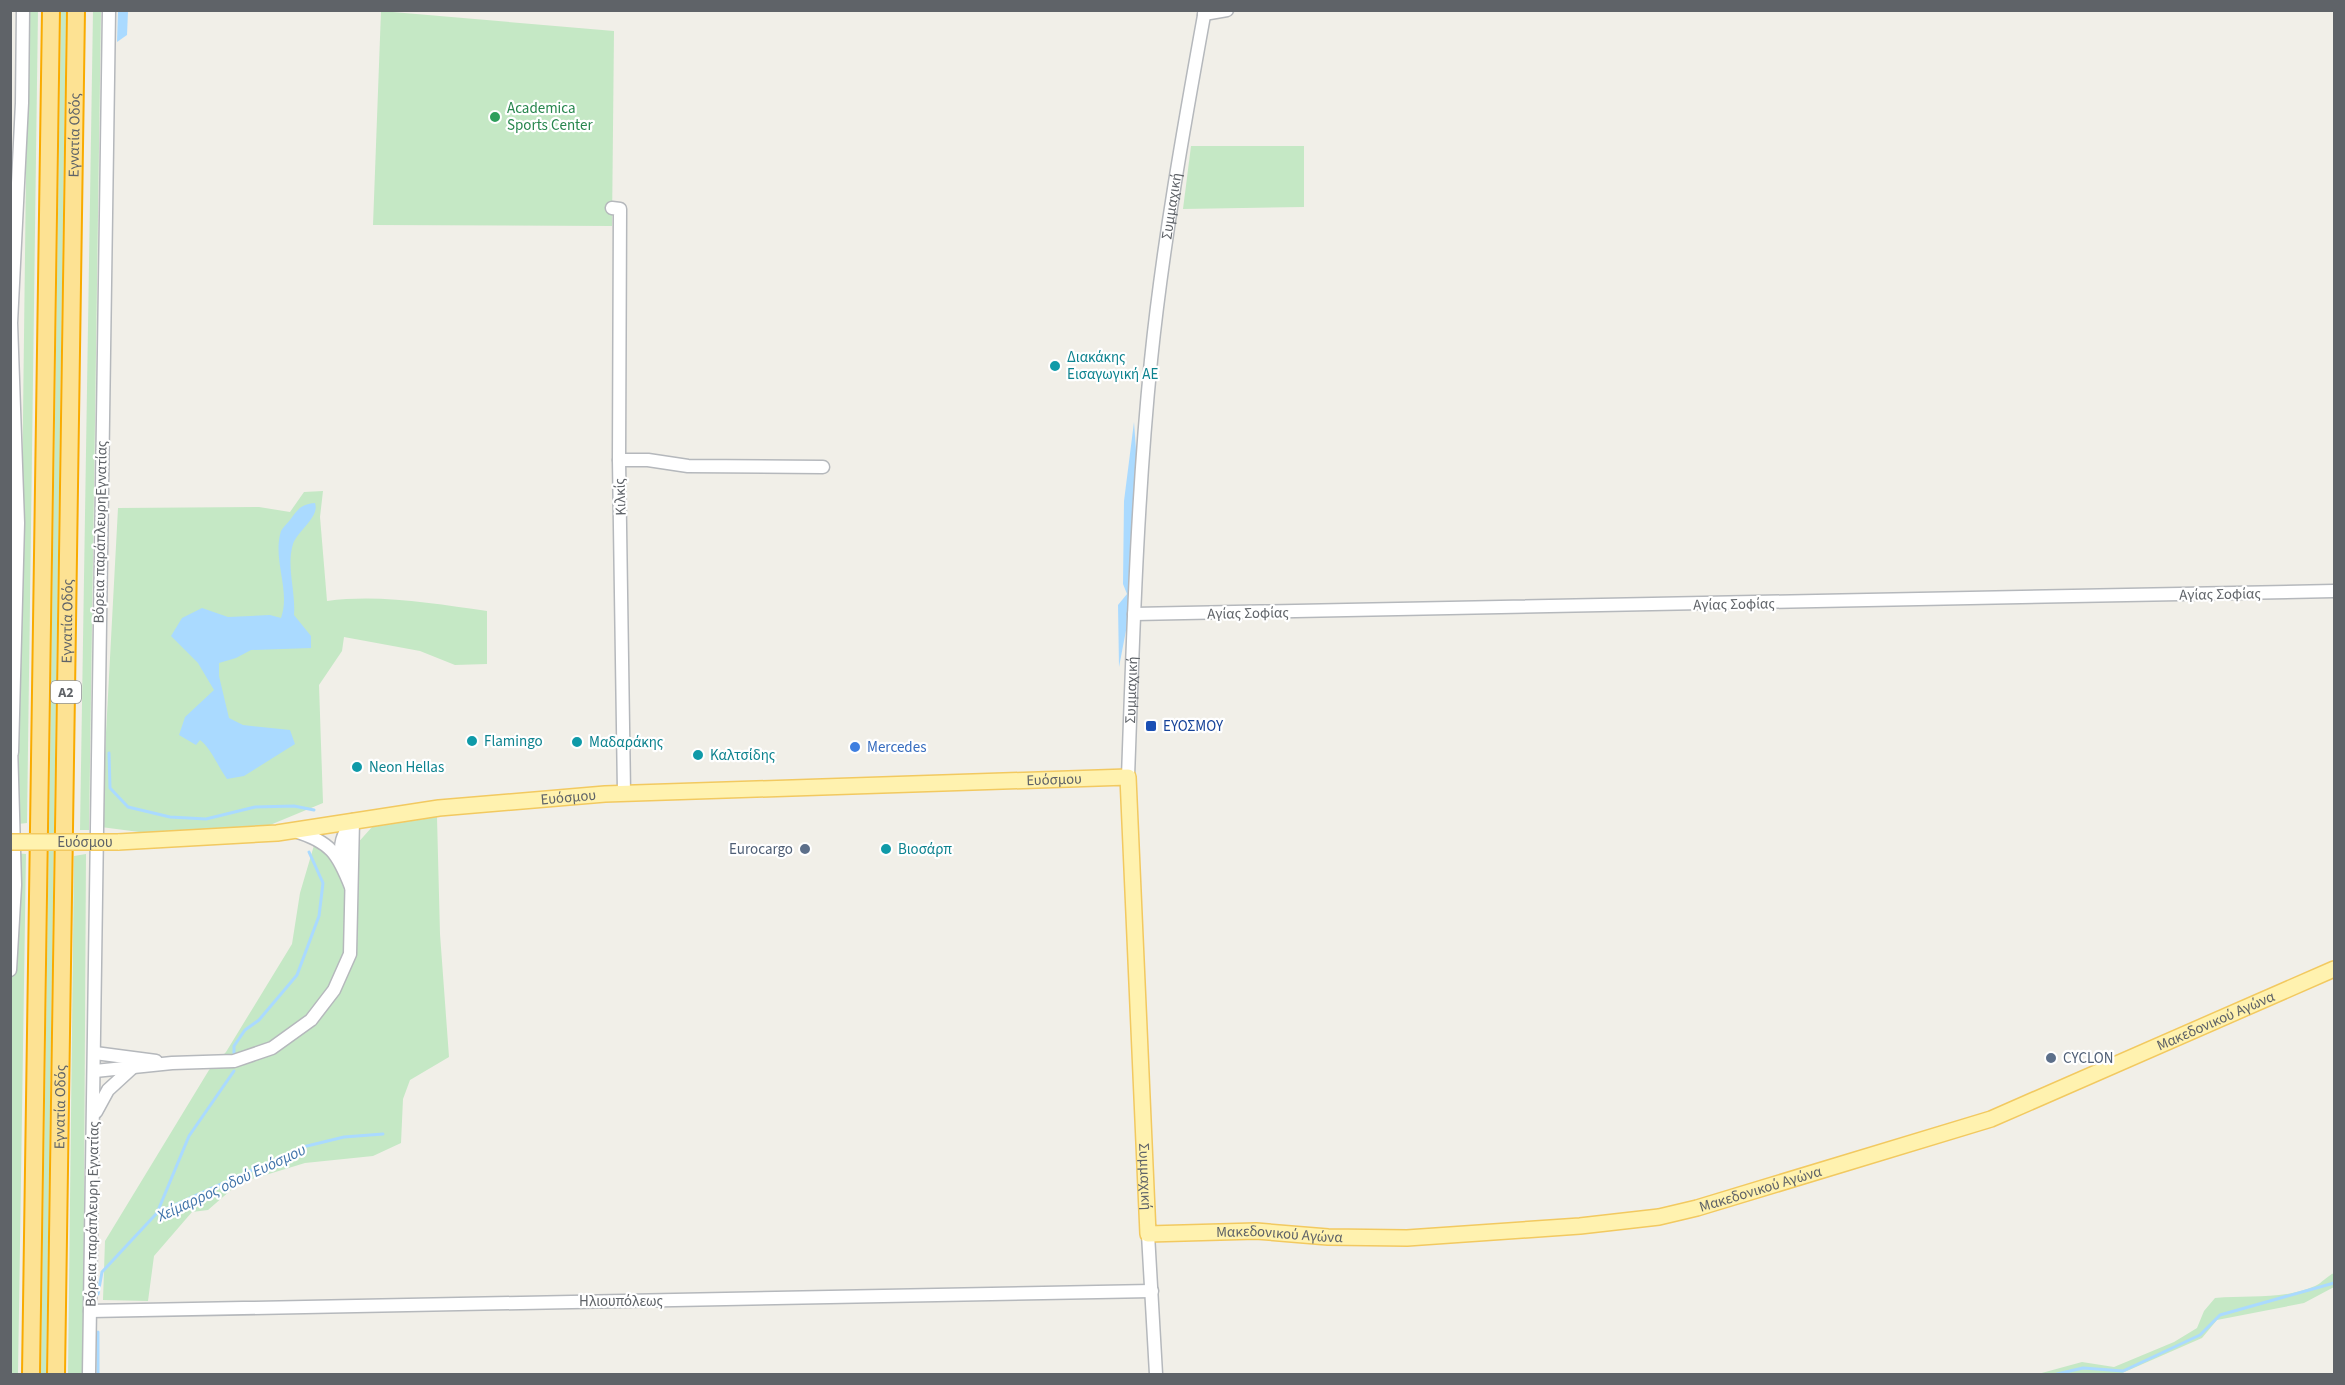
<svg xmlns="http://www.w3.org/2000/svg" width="2345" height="1385" font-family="'Source Sans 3',sans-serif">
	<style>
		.green { fill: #c5e8c5 }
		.water { fill: #aadaff }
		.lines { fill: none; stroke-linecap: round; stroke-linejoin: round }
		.stream { stroke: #aadaff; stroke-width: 3 }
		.minor-casing { stroke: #b5b8bc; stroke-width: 15 }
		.major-casing { stroke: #f2c960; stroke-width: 18 }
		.highway-casing { stroke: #f9ab00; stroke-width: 20 }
		.minor { stroke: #fff; stroke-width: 12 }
		.major { stroke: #fff2af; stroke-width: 15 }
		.highway { stroke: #fde293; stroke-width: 16 }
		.major-bridge-casing { stroke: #f2c960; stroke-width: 18; stroke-linecap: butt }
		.major-bridge { stroke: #fff2af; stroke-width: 15 }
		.leisure-dot { fill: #2e9e5b; stroke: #fff; stroke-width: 2 }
		.culture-dot { fill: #0f9aa8; stroke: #fff; stroke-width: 2 }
		.transit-dot { fill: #1a4fb4; stroke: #fff; stroke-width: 2 }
		.shop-dot { fill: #3f7fe0; stroke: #fff; stroke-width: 2 }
		.service-dot { fill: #5c6f8a; stroke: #fff; stroke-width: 2 }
		.labels { text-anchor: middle; stroke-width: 4.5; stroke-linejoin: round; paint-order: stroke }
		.shield { fill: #fff; stroke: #8f9295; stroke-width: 1.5 }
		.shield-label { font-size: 14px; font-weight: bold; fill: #5f6368 }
		.leisure-label { font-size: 15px; fill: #27864d; stroke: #fff; text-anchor: start }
		.street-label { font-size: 15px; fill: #5f6368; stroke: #fff }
		.culture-label { font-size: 15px; fill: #0d838f; stroke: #fff; text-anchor: start }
		.transit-label { font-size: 15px; fill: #164399; stroke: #fff; text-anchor: start }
		.shop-label { font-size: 15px; fill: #366cbe; stroke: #fff; text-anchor: start }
		.service-label { font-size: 15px; fill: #4e5e75; stroke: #fff; text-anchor: end }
		.water-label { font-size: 16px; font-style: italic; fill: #4174aa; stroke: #fff }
	</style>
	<rect width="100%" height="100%" fill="#f1efe8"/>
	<!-- green -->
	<g class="green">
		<path d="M38 10 27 823 18 824 28 11Z"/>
		<path d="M66 10 46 1374H41L61 11Z"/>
		<path d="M101 11 89 830H80L93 11Z"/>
		<path d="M381 11 614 31 612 226 373 225Z"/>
		<path d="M1191 146H1304V207L1183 209Z"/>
		<path d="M323 491 320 517 327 601C381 594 434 604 487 611V664L455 665 420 651 344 637 342 651 319 685 323 803 258 830 162 835 101 827 118 508 259 507 290 512 304 492Z"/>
		<path d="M437 817 440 934 449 1057 410 1080 403 1099 401 1143 373 1156 305 1163 239 1183 208 1210 192 1212 154 1256 148 1301 103 1300 105 1241 209 1070 226 1052 292 944 300 893 315 842 355 846 372 827Z"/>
		<path d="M15 853 26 854 18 1374H11L10 989 18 927Z"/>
		<path d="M86 854 83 1374H68L74 856Z"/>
		<path d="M2334 1273V1287L2304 1303 2217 1320 2202 1338 2120 1374H2038L2082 1362 2114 1367 2174 1342 2197 1328 2204 1311 2215 1298C2249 1295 2283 1300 2315 1286 2322 1283 2327 1276 2334 1273Z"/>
	</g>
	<!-- water -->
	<g class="water">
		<path d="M118 11H128L127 35 117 42Z"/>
		<path d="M1134 422 1137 464 1133 594 1119 667 1118 605 1127 594 1123 584 1124 501Z"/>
		<path d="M315 503C320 517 298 530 293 544 286 566 296 592 294 615L311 636V648L251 650 236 658 219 663V676L229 718 243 725 290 730 295 744 244 776 227 779C219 768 210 747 200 740L196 745 179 735 185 717 214 690 198 663 171 636 182 618 202 608 228 617 270 615 281 618C291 590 272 560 281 531 283 527 287 524 290 520 297 510 301 504 315 503Z"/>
	</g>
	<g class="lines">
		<!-- stream -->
		<g class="stream">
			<path d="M109 753 110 788 128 807 170 817 206 819 255 807 294 806 314 810"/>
			<path d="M234 1055V1046L245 1030 259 1020 297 975 319 916 323 883 309 852"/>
			<path d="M157 1213 189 1136 234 1071"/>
			<path d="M98 1294 102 1272 157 1213 303 1147 344 1137 383 1134"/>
			<path d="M98 1374V1332"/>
			<path d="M2057 1374 2083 1368 2123 1371 2200 1335 2220 1315 2334 1283"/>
		</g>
		<defs>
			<g id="minor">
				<path d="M1204 14 1227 10"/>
				<path d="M612 208 620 209 619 460 624 793"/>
				<path d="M619 460H648L688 466 823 467"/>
				<path d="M1134 614 2334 591"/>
				<path d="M12 752 18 523 11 323 22 103 23 10"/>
				<path id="s1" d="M1128 777C1133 638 1137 499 1151 360 1163 243 1184 126 1205 10"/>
				<path d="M295 831C331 842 338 854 351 887"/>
				<path d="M342 862C339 844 342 835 353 820"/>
				<path d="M10 970 15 885 11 744"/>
				<path d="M95 1053 156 1061"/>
				<path d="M95 1071 172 1063 234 1061 272 1048 311 1020 334 990 350 954 353 820"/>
				<path d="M96 1112 108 1090 132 1068"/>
				<path d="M1148 1234 1156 1374"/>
				<path d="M90 1311 1152 1291"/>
				<path d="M89 1374 109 10"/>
			</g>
			<g id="major">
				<path id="s2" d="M118 842 277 833 439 808 605 794 1128 777 1148 1234 1256 1231 1328 1237 1407 1238 1580 1226 1659 1217 1697 1208 1991 1119 2334 969"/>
			</g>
			<g id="highway">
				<path d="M31 1374 51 10"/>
				<path id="s3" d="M56 1374 76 10"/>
			</g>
		</defs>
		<!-- minor casing -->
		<use href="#minor" class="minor-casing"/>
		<!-- major casing -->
		<use href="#major" class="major-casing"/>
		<!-- highway casing -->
		<use href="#highway" class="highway-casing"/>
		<!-- minor -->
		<use href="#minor" class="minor"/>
		<!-- major -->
		<use href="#major" class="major"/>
		<!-- highway -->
		<use href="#highway" class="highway"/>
		<defs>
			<g id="major-bridge">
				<path id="s4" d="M10 842H118"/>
			</g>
		</defs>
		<!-- major-bridge casing -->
		<use href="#major-bridge" class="major-bridge-casing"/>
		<!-- major-bridge -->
		<use href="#major-bridge" class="major-bridge"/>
	</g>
	<!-- markers -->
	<circle class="leisure-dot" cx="495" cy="117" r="6"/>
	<g class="culture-dot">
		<circle cx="1055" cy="366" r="6"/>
		<circle cx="472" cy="741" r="6"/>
		<circle cx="577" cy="742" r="6"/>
		<circle cx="698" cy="755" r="6"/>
		<circle cx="357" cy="767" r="6"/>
		<circle cx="886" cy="849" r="6"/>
	</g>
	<rect class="transit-dot" x="1145" y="720" width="12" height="12" rx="3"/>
	<circle class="shop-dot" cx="855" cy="747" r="6"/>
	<g class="service-dot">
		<circle cx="805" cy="849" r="6"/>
		<circle cx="2051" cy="1058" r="6"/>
	</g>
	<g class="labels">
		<!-- shield labels -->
		<rect class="shield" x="51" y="681" width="30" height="22" rx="4.5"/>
		<g class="shield-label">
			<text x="66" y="697">Α2</text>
		</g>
		<!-- leisure labels -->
		<g class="leisure-label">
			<text x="507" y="113">Academica<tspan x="507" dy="17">Sports Center</tspan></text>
		</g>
		<!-- street labels -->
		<g class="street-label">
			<text dy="5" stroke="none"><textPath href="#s3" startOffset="1239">Εγνατία Οδός</textPath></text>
			<text dy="5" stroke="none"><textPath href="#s1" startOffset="573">Συμμαχική</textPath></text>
			<text transform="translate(620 497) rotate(-92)" y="5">Κιλκίς</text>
			<text transform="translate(100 532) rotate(-89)" y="5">Βόρεια παράπλευρηΕγνατίας</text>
			<text transform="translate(2220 594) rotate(-1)" y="5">Αγίας Σοφίας</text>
			<text transform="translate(1734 604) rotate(-1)" y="5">Αγίας Σοφίας</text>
			<text transform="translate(1248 613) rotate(-1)" y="5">Αγίας Σοφίας</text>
			<text dy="5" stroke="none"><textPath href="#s3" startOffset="753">Εγνατία Οδός</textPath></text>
			<text dy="5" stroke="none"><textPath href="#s1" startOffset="87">Συμμαχική</textPath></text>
			<text dy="5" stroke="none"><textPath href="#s2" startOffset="939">Ευόσμου</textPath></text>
			<text dy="5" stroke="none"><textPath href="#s2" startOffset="453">Ευόσμου</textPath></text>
			<text dy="5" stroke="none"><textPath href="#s4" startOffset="75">Ευόσμου</textPath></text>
			<text dy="5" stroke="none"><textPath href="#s2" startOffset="2574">Μακεδονικού Αγώνα</textPath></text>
			<text dy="5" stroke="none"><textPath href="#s3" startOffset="267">Εγνατία Οδός</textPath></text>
			<text dy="5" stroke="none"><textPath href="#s2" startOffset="1413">Συμμαχική</textPath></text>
			<text dy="5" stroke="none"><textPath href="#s2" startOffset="2088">Μακεδονικού Αγώνα</textPath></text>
			<text transform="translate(92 1214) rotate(-89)" y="5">Βόρεια παράπλευρη Εγνατίας</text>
			<text dy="5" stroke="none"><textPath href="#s2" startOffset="1602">Μακεδονικού Αγώνα</textPath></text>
			<text x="621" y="1306">Ηλιουπόλεως</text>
		</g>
		<!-- culture labels -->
		<g class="culture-label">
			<text x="1067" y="362">Διακάκης<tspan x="1067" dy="17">Εισαγωγική ΑΕ</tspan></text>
			<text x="484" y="746">Flamingo</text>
			<text x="589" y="747">Μαδαράκης</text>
			<text x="710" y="760">Καλτσίδης</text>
			<text x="369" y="772">Neon Hellas</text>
			<text x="898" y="854">Βιοσάρπ</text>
		</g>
		<!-- transit labels -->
		<g class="transit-label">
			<text x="1163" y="731">ΕΥΟΣΜΟΥ</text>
		</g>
		<!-- shop labels -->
		<g class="shop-label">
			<text x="867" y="752">Mercedes</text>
		</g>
		<!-- service labels -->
		<g class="service-label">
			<text x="793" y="854">Eurocargo</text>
			<text x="2063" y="1063" text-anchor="start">CYCLON</text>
		</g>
		<!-- water labels -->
		<g class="water-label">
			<text transform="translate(231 1182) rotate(-25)" y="6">Χείμαρρος οδού Ευόσμου</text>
		</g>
	</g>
	<!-- border -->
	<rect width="2345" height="1385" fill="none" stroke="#5f6368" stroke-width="24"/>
</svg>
